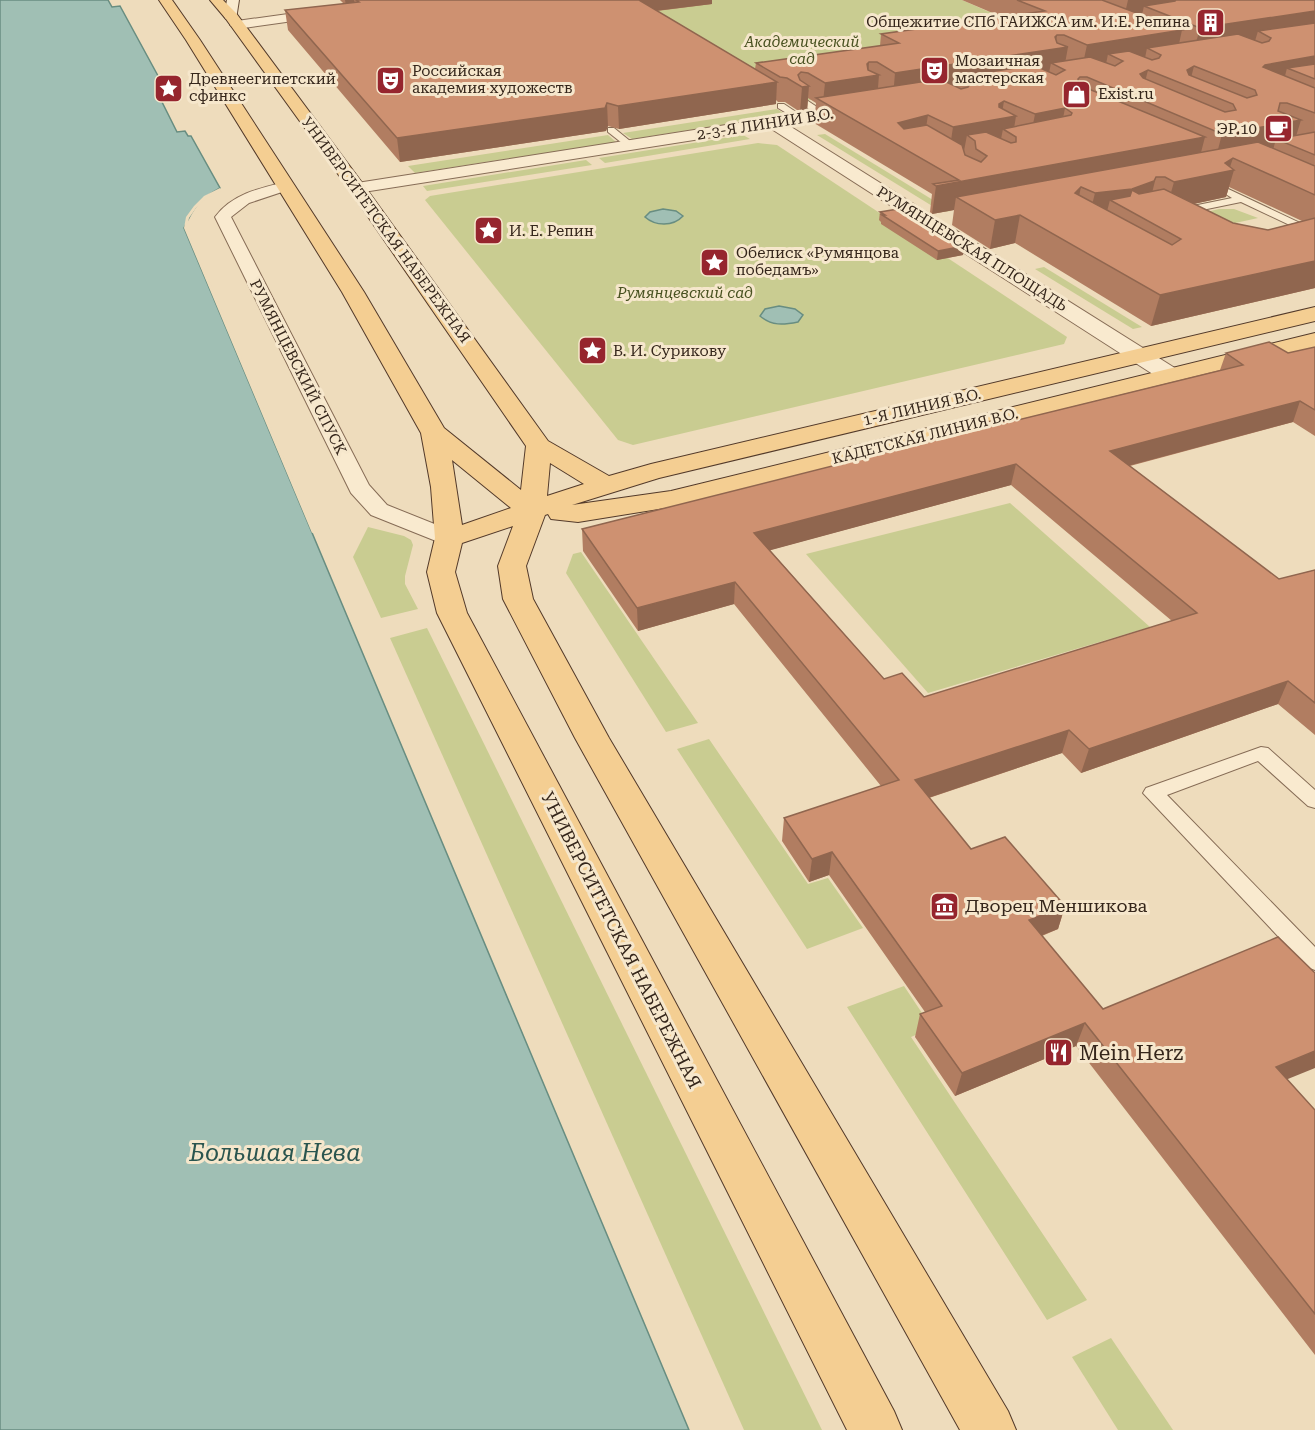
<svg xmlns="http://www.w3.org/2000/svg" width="1315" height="1430" font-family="'Roboto Serif',serif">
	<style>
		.green { fill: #c9cc91 }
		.water { fill: #a0bfb4; stroke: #688d81; stroke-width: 1.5 }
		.pier { fill: #eedcbc }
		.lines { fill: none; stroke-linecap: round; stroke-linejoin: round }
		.service-casing { stroke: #866c56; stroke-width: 2 }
		.pedestrian-casing { stroke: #866c56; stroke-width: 2 }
		.minor-casing { stroke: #866c56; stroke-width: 2 }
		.secondary-casing { stroke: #684d39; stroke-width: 2 }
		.primary-casing { stroke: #533a2a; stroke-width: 2 }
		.service { fill: #f9eacf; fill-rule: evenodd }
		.pedestrian { fill: #f9eacf; fill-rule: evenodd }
		.minor { fill: #f9eacf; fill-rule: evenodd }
		.secondary { fill: #f9eacf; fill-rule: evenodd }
		.primary { fill: #f4ce92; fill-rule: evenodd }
		.wall { fill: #b17d61; fill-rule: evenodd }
		.shaded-wall { fill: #90664f }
		.building { fill: #ce9171; stroke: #90664f; stroke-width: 1.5; fill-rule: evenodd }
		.labels { text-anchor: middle; stroke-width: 6; stroke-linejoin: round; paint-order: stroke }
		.far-poi-label { font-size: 15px; fill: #35261b; stroke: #f6e7cc; text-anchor: start }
		.far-park-label { font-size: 15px; font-style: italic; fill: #495221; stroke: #f6e7cc }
		.far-street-label { font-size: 15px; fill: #35261b; stroke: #f6e7cc }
		.poi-label { font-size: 18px; fill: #35261b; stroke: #f6e7cc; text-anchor: start }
		.street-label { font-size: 18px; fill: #35261b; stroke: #f6e7cc }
		.near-poi-label { font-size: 21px; fill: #35261b; stroke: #f6e7cc; text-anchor: start }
		.near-water-label { font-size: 24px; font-style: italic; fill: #2a554f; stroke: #f6e7cc }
	</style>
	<rect width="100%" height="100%" fill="#eedcbc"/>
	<!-- green -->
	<g class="green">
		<path d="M623 0H962L987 11 1044 20 949 47 876 89 792 103Z"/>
		<path d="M777 109 786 115 632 139 623 133Z"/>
		<path d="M825 134 951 211 942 212 817 135Z"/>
		<path d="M608 135 616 142 415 173 408 166Z"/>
		<path d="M743 135 750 139 605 163 599 158Z"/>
		<path d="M758 143 777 145 1067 337 1064 344 633 445 618 440 425 200 430 196Z"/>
		<path d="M586 160 592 165 427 191 423 186Z"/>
		<path d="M1219 209H1234L1258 218 1208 229 1194 215Z"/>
		<path d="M1044 267 1142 327 1133 329 1035 269Z"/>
		<path d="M1010 503 1150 627 928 693 806 554Z"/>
		<path d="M368 527 404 536 411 540 413 545 405 576V584L418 609 381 618 353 557Z"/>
		<path d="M581 552 698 723 666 732 566 573 573 554Z"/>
		<path d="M427 628 822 1430H744L390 638Z"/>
		<path d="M709 739 808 884 828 878 863 928 807 949 677 749Z"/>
		<path d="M904 986 932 1028 911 1037 1087 1300 1047 1320 847 1007Z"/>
		<path d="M1111 1338 1173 1430H1118L1072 1357Z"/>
	</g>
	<!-- water -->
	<g class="water">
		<path d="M0 0H108L112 7 120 6 163 85 160 86 162 89 156 90 177 132 185 131 188 136H191L220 188C199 200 194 206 184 228L689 1430H0Z"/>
		<path d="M663 209 676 211 683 216C673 227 655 226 645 217L650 212Z"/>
		<path d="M779 306 795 309 803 315 798 322C783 325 772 326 760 316L765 309Z"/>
	</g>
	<!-- pier -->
	<path class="pier" d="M220 188 222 190 206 199 196 208 189 218 187 228 315 532 312 533 184 228 186 217 194 206 204 196Z"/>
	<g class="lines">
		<defs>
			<g id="service">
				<path d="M799 99H805L829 115 822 117 799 103Z"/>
				<path d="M778 104H784L805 118 798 120 778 108Z"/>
				<path d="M608 128H614L635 145 627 147 608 132Z"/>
				<path d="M1224 187 1315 230V237L1241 202 1178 215 1173 212 1178 209 1232 198 1219 190Z"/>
				<path d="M1261 747 1268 748 1315 790V808L1308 806 1258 761 1167 795 1315 947V970L1307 967 1143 793 1146 788Z"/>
			</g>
			<path id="pedestrian" d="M286 182 293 186 291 189 249 203 231 217 369 485 387 505 457 533 460 538 457 543 449 545 441 543 371 515 351 493 215 217C232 194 260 188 286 182Z"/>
			<g id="minor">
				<path d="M331 8 338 12 336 15 237 29 230 25 237 21Z"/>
				<path d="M859 104 865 106 867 109 865 112 788 125 1178 370 1182 375 1178 380 1170 382 1162 380 770 128 357 193 351 192 348 188 351 184 357 183Z"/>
			</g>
			<path id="secondary" d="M227 0H239L236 19H226L224 16Z"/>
			<path id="primary" d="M159 0H172L200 40 364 292 444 428 521 490 526 446 351 192 226 19 210 0H223L236 13 363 184 548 441 609 476 651 464 1315 307V321L659 478 572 505 671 491 1315 333V347L671 507 578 522 551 519 548 514 545 515 526 566 533 599 609 738 1008 1411 1016 1430H960L575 738 503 599 498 566 513 526 462 543 455 572 467 613 894 1411 902 1430H847L437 613 427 572 435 538 431 487 421 433 342 292 186 40ZM452 460 511 508 462 525ZM550 463 584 484 547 496Z"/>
		</defs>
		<!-- service casing -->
		<use href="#service" class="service-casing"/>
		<!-- pedestrian casing -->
		<use href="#pedestrian" class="pedestrian-casing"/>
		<!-- minor casing -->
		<use href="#minor" class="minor-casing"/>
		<!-- secondary casing -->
		<use href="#secondary" class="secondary-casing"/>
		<!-- primary casing -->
		<use href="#primary" class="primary-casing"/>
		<!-- service -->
		<use href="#service" class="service"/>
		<!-- pedestrian -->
		<use href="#pedestrian" class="pedestrian"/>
		<!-- minor -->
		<use href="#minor" class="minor"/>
		<!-- secondary -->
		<use href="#secondary" class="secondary"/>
		<!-- primary -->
		<use href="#primary" class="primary"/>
	</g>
	<!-- wall -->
	<g class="wall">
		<path d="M340 0H712V4L657 11 755 69 756 63 880 46 881 34 1002 17 962 0H1315V288L1151 326 1015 243 990 249 952 225 954 210 932 214 930 212 932 194 814 123 816 103 808 98 807 111 800 112 785 102H778L776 100V104L619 129 608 126 606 131 400 162 288 30 285 10 344 4ZM1229 187 1302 221 1268 230 1233 223 1193 204 1226 197Z"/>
		<path d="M880 212 964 246 963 255 937 260 881 224V222L879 220Z"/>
		<path d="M1315 347V436L1293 422 1130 466 1279 579 1315 570V735L1278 704 1081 773 1062 753 929 798 971 849 1065 906 1058 929 1042 936 1103 1009 1287 1079 1315 1110V1355L1076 1046 955 1096 915 1037 920 1014 925 1012 829 875 809 882 782 841 784 818 881 786 734 604 638 631 583 551 582 529 969 432 970 426 1018 420 1220 370 1226 353H1288ZM1011 485 1172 621 924 697 884 679 770 550Z"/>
	</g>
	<!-- shaded-wall -->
	<g class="shaded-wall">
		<path d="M345 0H354L355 4 346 5Z"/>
		<path d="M630 0H712V4L630 14Z"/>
		<path d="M1128 0H1177L1173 15 1144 6 1141 19 1123 22Z"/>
		<path d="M1315 11V33L1258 31 1255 41 1194 50 1200 28Z"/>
		<path d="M1182 30 1177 53 1161 55 1147 48 1145 58 1108 54 1106 64 1082 68 1087 45Z"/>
		<path d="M1057 35 1055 49 1068 47 1064 69 1051 63 1049 73 970 84 958 77 956 88 893 97 895 73 1055 37Z"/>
		<path d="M1315 56V79L1287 68 1283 84 1263 67 1265 65Z"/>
		<path d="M869 62 868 77 879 75 877 100 823 102 825 83 867 64Z"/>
		<path d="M1194 66 1189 86 1187 70Z"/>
		<path d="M1148 70 1142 94 1135 98 1140 74Z"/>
		<path d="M777 82 776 104 619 129 618 106Z"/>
		<path d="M809 86 807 111 800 112 802 87Z"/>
		<path d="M1004 101 1001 119 1016 116 1013 135 1003 129 1000 144 975 141 967 135 964 151 949 154 953 127Z"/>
		<path d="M607 103 608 126 606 131 400 162 397 138Z"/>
		<path d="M1065 108 1060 134 1030 140 1035 114Z"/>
		<path d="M928 115 924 141 902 147 898 123Z"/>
		<path d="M1301 120 1293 146 1276 139 1273 150 1215 161 1222 134Z"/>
		<path d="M1205 137 1198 164 956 197 954 210 932 214 936 186Z"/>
		<path d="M1233 158 1229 170H1234L1226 197 1166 210 1174 182 1225 163Z"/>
		<path d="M1156 177 1149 205 1110 200 1105 219 1088 221 1095 193Z"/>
		<path d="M1081 187 1075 215V193Z"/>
		<path d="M1020 215 1015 243 990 249 995 220Z"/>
		<path d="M964 246 963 255 937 260 938 251Z"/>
		<path d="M1315 261V288L1151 326 1160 295Z"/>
		<path d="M1300 401 1293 422 1105 472 1110 451Z"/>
		<path d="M1016 464 1011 485 753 555 754 533Z"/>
		<path d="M735 582 734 604 638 631 637 608Z"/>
		<path d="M1288 681 1278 704 1081 773 1089 749Z"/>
		<path d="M1069 730 1062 753 910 804 915 780Z"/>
		<path d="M832 852 829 875 809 882 812 859Z"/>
		<path d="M1065 906 1058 929 1022 943 1029 920Z"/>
		<path d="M1085 1023 1076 1046 955 1096 962 1073Z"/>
		<path d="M1315 1051V1068L1263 1089 1276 1067Z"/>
	</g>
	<!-- building -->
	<g class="building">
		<path d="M356 0H639L777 82 618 106 607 103 605 108 397 138 285 10 359 2Z"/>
		<path d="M1017 0H1102L1182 30 1087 45 1064 35H1057L1055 37 1057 43 1068 47 895 73 877 62H869L867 64 868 70 879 75 825 83 808 73 801 72 798 75 800 80 809 86 802 87 787 78 780 77 756 63 899 43 881 34 1045 11Z"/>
		<path d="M1176 0H1315V11L1200 28 1144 6 1175 1Z"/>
		<path d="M1315 23V56L1265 65 1263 67 1315 88V113L1287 103H1280L1278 111 1301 120 1222 134 1087 77H1080L1078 79 1079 85 1205 137 936 186 933 184 959 180 816 98 940 79 961 89 968 87 970 84 958 77 1033 65 1056 75 1065 70 1051 63 1090 57 1115 66 1123 61 1108 54 1129 51 1152 60 1159 58 1161 55 1147 48 1238 34 1262 43 1269 41 1271 38 1258 31ZM1194 66 1255 90 1257 95 1247 98 1189 75 1187 70ZM1148 70 1233 104 1236 110 1225 112 1143 78 1140 74ZM1004 101 1035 114 1065 108 1072 113 1071 115 1003 129 1016 137V142L1011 143 986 132 967 135 975 141 976 149 987 156 981 162 965 155 962 145 927 125 904 129 898 123 928 115 953 127 1016 116 999 107V104Z"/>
		<path d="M1315 64V79L1287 68Z"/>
		<path d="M1315 132V155L1276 139Z"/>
		<path d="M1258 142 1315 166V195L1233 158 1225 163 1234 170 1174 182 1165 177H1156L1154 181 1132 189 1095 193 1081 187 1075 193 1172 245 1181 239 1110 200 1130 196 1132 190 1139 194 1164 189 1233 223 1268 230 1315 218V261L1160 295 1020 215 995 220 956 197Z"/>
		<path d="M904 208 964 246 938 251 882 215H885L880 212Z"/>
		<path d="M1269 342 1288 353 1315 347V410L1300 401 1110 451 1279 579 1315 570V703L1288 681 1089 749 1069 730 915 780 971 849 1005 837 1065 906 1029 920 1103 1009 1278 937 1315 973V1051L1276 1067 1315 1110V1314L1085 1023 962 1073 920 1014 942 1006 832 852 812 859 784 818 899 780 735 582 637 608 582 529 975 430 970 426 1013 416 1018 420 1243 365 1226 353ZM1016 464 1197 613 924 697 902 673 884 679 754 533Z"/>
	</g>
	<!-- icons -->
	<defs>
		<symbol id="building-square" viewBox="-11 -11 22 22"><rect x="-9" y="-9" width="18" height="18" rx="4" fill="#96252e" stroke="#f6e7cc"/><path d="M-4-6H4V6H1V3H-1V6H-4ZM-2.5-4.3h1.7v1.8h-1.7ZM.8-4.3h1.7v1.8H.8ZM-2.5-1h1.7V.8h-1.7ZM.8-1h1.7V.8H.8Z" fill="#fff"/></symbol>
		<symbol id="theatre-square" viewBox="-11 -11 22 22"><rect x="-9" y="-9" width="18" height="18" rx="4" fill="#96252e" stroke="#f6e7cc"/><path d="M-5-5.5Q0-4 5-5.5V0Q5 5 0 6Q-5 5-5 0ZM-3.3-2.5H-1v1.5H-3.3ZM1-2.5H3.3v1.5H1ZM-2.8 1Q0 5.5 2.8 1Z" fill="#fff"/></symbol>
		<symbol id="sight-square" viewBox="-11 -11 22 22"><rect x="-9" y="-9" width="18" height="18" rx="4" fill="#96252e" stroke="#f6e7cc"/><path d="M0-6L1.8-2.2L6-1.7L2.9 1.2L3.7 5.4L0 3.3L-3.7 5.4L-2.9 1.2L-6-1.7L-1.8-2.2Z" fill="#fff"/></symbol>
		<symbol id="shop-square" viewBox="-11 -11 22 22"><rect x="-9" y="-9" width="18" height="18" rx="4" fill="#96252e" stroke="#f6e7cc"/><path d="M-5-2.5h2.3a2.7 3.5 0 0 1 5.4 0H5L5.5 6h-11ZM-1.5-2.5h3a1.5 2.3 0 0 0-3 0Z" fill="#fff"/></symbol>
		<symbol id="cafe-square" viewBox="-11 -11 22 22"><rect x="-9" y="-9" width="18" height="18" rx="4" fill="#96252e" stroke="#f6e7cc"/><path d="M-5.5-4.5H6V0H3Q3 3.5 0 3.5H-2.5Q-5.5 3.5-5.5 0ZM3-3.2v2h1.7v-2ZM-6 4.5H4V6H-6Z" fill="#fff"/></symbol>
		<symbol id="museum-square" viewBox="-11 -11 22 22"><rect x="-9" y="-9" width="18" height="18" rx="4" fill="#96252e" stroke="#f6e7cc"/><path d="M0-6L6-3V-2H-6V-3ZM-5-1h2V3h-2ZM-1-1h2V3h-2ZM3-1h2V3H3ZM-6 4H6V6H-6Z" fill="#fff"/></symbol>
		<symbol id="restaurant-square" viewBox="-11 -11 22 22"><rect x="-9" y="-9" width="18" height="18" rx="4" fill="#96252e" stroke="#f6e7cc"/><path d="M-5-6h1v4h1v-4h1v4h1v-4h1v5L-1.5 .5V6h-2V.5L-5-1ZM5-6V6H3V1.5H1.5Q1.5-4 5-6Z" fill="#fff"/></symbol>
	</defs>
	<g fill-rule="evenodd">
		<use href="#building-square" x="1194" y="6" width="33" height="33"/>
		<use href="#theatre-square" x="918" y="54" width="33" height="33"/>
		<use href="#theatre-square" x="374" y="64" width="33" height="33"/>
		<use href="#sight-square" x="152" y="72" width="33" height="33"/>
		<use href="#shop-square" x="1060" y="78" width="33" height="33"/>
		<use href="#cafe-square" x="1262" y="112" width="33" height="33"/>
		<use href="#sight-square" x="472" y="214" width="33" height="33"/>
		<use href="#sight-square" x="698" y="246" width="33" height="33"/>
		<use href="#sight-square" x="576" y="334" width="33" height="33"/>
		<use href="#museum-square" x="928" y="890" width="33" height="33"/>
		<use href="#restaurant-square" x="1042" y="1036" width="33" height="33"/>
	</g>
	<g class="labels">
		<!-- far-poi labels -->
		<g class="far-poi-label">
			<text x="1190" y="27" text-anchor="end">Общежитие СПб ГАИЖСА им. И.Е. Репина</text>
			<text x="955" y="66">Мозаичная<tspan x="955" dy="17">мастерская</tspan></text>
			<text x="412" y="76">Российская<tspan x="412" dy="17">академия художеств</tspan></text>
			<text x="189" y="84">Древнеегипетский<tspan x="189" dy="17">сфинкс</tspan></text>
			<text x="1098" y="99">Exist.ru</text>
			<text x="1257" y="134" text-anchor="end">ЭР.10</text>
			<text x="509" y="236">И. Е. Репин</text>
			<text x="736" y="258">Обелиск «Румянцова<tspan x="736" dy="17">победамъ»</tspan></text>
			<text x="613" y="356">В. И. Сурикову</text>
		</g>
		<!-- far-park labels -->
		<g class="far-park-label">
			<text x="802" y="47">Академический<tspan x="802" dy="17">сад</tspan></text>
			<text x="685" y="298">Румянцевский сад</text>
		</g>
		<!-- far-street labels -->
		<g class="far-street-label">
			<text transform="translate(765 124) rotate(-9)" y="5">2-3-Я ЛИНИИ В.О.</text>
			<text transform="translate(386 230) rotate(54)" y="5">УНИВЕРСИТЕТСКАЯ НАБЕРЕЖНАЯ</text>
			<text transform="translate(972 249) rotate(32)" y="5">РУМЯНЦЕВСКАЯ ПЛОЩАДЬ</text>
			<text transform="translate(298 367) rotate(63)" y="5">РУМЯНЦЕВСКИЙ СПУСК</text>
			<text transform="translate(922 407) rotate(-13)" y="5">1-Я ЛИНИЯ В.О.</text>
			<text transform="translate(925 436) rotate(-14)" y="5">КАДЕТСКАЯ ЛИНИЯ В.О.</text>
		</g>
		<!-- poi labels -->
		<g class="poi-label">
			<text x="965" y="912">Дворец Меншикова</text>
		</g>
		<!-- street labels -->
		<g class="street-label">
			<text transform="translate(621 940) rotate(63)" y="6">УНИВЕРСИТЕТСКАЯ НАБЕРЕЖНАЯ</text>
		</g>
		<!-- near-poi labels -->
		<g class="near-poi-label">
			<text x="1079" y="1060">Mein Herz</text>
		</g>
		<!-- near-water labels -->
		<g class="near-water-label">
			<text x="275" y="1161">Большая Нева</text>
		</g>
	</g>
</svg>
